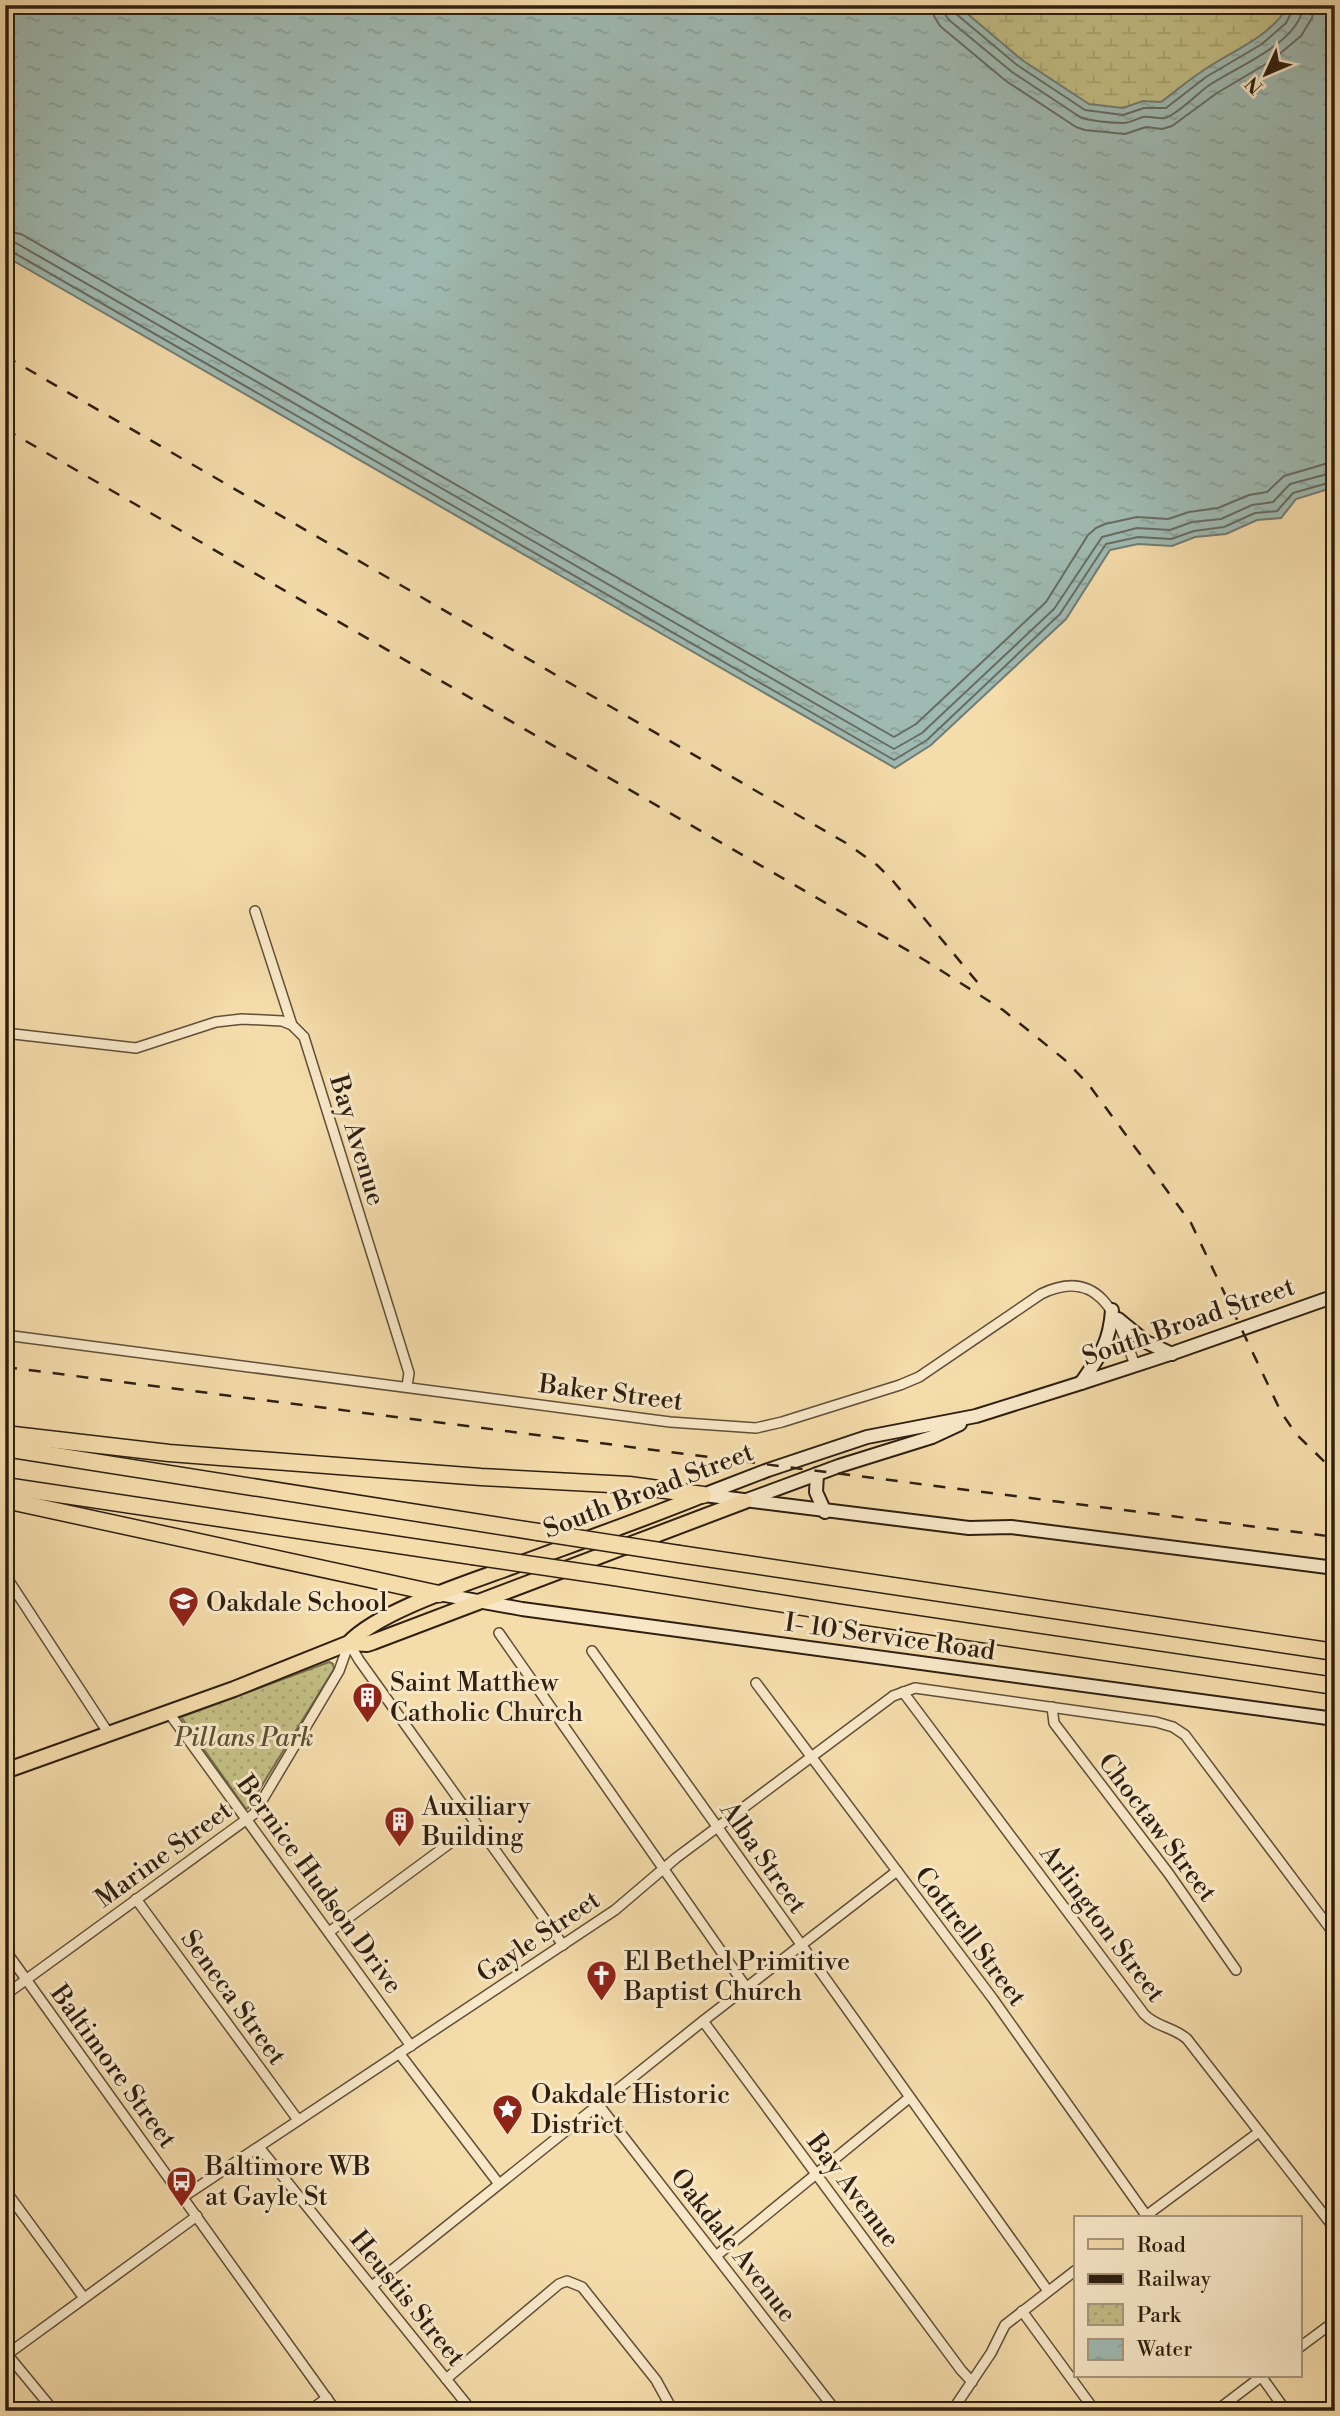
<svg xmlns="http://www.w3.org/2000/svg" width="1340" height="2416" font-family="'Libre Bodoni',serif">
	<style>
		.wetland { fill: url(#wetland-marsh); stroke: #786e4a; stroke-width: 2 }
		.park { fill: url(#park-dots); stroke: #786e4a; stroke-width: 2 }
		.water { fill: url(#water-ripples); stroke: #727c72; stroke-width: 2 }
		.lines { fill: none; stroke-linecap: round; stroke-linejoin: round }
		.shore { stroke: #666c62; stroke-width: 2 }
		.street-casing { stroke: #604e38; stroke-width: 12 }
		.secondary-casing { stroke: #2e1f11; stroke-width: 16 }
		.primary-casing { stroke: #2e1f11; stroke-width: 18 }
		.highway-casing { stroke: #2e1f11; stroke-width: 19 }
		.street { stroke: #f8e8c8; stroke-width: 9 }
		.secondary { stroke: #f8e8c8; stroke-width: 12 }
		.primary { stroke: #f5dcab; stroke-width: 14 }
		.highway { stroke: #f5dcab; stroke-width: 16 }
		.rail { stroke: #2e1f11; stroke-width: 2.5; stroke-dasharray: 12 12; stroke-linecap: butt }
		.highway-bridge-casing { stroke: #2e1f11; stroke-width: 19; stroke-linecap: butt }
		.highway-bridge { stroke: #f5dcab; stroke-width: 16 }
		.labels { text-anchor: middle; stroke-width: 6; stroke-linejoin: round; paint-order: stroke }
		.street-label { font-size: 26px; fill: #2e1f11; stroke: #f8e8c8 }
		.poi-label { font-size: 26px; fill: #2e1f11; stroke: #f8e8c8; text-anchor: start }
		.park-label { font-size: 26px; font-style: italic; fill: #5a4f34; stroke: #f8e8c8 }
	</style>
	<defs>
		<pattern id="wetland-marsh" width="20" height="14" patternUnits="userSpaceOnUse" patternTransform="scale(1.75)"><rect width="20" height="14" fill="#c2be84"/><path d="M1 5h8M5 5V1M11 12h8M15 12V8" fill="none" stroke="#a7a371"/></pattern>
		<pattern id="park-dots" width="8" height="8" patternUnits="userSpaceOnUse" patternTransform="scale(1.75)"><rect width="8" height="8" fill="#c2be84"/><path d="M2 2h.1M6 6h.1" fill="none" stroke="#a7a371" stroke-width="1.8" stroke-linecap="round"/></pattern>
		<pattern id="water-ripples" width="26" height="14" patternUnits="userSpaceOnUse" patternTransform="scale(1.75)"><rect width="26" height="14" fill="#9fbab2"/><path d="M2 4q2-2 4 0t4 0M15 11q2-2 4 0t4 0" fill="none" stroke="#899f98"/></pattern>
	</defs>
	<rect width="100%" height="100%" fill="#f5dcab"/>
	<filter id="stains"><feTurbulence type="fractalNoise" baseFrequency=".00286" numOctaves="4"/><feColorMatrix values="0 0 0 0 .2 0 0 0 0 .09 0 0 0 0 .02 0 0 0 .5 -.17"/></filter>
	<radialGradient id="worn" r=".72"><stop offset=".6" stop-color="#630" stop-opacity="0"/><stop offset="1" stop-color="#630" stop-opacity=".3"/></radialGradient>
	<!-- wetland -->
	<path class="wetland" d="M834 5H1335V221Z"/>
	<!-- park -->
	<path class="park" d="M329 1662 333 1664 334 1669 248 1808 246 1809 181 1717Z"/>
	<!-- water -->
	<path class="water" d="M5 5H957L1022 60 1089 104 1123 108 1143 101 1161 102C1175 92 1187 81 1201 72 1232 50 1269 39 1289 5H1335V487L1296 499 1281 518 1257 520 1226 534 1195 537 1172 546 1138 544 1110 550 1066 619 931 745 895 768 5 256Z"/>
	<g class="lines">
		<!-- shore -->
		<g class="shore">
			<path d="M933 5 934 16 940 26 1006 81 1076 127 1085 130 1125 134 1146 127 1162 129 1172 126 1217 93 1271 61 1301 36 1312 18 1314 5"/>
			<path d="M943 5 944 13 949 20 1012 72 1080 117C1089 121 1112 123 1123 123 1130 123 1136 119 1143 117 1150 116 1158 119 1165 118 1177 115 1197 94 1208 86 1235 67 1301 43 1303 5"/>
			<path d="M952 5 955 13 1017 65 1085 110 1123 115 1144 108H1166L1206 77 1262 44 1286 23 1295 5"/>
			<path d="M5 231 21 234 894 737 916 724 1046 602 1088 535 1096 528 1105 524 1137 517 1168 519 1189 512 1218 508 1249 495 1267 492 1284 476 1335 461"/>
			<path d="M5 241 16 243 894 749 922 733 1054 609 1102 537 1137 528 1170 530 1192 522 1221 519 1252 505 1273 502 1290 484 1335 472"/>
			<path d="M5 250 11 251 894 760 927 740 1060 614 1106 544 1138 537 1171 539 1194 531 1224 527 1255 513 1277 511 1293 493 1335 481"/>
		</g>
		<defs>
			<g id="street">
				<path d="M255 911 292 1025 304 1037 409 1373 407 1386"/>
				<path d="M5 1033 136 1048 216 1022 242 1019 282 1021 292 1025"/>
				<path d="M5 1335 670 1422 756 1428 782 1422 900 1385 919 1377 1041 1294C1101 1265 1118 1319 1135 1365"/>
				<path d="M5 1575 109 1734"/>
				<path d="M499 1633 746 1987"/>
				<path d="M349 1643 359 1660 563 1945"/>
				<path d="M592 1651 1048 2291"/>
				<path d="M756 1683 993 1999 1148 2218"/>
				<path d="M903 1692 1144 2014C1156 2027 1174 2027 1187 2039L1335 2229"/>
				<path d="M1052 1707 1054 1723 1169 1874 1236 1970"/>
				<path d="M169 1713 411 2046"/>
				<path d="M136 1899 298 2120"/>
				<path d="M329 1932 476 1824"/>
				<path d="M5 1950 336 2411"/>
				<path d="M5 1995 254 1814 339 1671 349 1643"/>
				<path d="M703 2021 961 2370 972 2382"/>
				<path d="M399 2053 499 2184"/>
				<path d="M598 2104 836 2411"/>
				<path d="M259 2147 472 2411"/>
				<path d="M5 2190 84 2298"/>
				<path d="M183 2197 615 1910 676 1858 893 1696 915 1688 1156 1722 1173 1727 1185 1735 1335 1935"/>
				<path d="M1143 2218 1259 2132"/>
				<path d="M716 2256 909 2098"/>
				<path d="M372 2286 703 2021 897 1871"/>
				<path d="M1022 2311 1095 2411"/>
				<path d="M1300 2347 1335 2321"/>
				<path d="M7 2354 54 2411"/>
				<path d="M5 2356 197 2216"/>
				<path d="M1261 2376 1286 2411"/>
				<path d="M446 2379 559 2284 567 2281 582 2287 656 2380 673 2411"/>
				<path d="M309 2411 327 2398"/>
				<path d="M952 2411 991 2353 1005 2325 1076 2270"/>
				<path d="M1216 2411 1262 2376"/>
			</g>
			<g id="secondary">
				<path d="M1118 1319 1146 1342 1172 1354"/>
				<path d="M1081 1383C1099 1357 1110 1343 1112 1310"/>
				<path d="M817 1474 816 1492 825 1512"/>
				<path d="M703 1495 768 1470 867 1437 976 1416 1081 1383 1176 1352 1335 1296"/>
				<path d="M704 1495 969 1528 1011 1527 1335 1568"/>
				<path d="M747 1500 839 1466 932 1437 960 1424"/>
				<path d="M439 1594 522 1609 1335 1719"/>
			</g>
			<g id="primary">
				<path d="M349 1643 367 1644 373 1642 745 1501"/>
				<path d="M5 1771 234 1689 349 1643C379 1611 465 1584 508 1568 573 1544 639 1521 703 1495"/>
			</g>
			<g id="highway">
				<path d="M5 1434 169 1453 481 1477 629 1485 703 1495"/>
				<path d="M5 1448 538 1532"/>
				<path d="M5 1486 472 1556"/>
				<path d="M5 1500 439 1594"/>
				<path d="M679 1554 1335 1652"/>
				<path d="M614 1577 841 1613 1335 1686"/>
			</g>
		</defs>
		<!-- street casing -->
		<use href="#street" class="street-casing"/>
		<!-- secondary casing -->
		<use href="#secondary" class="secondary-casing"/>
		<!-- primary casing -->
		<use href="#primary" class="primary-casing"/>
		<!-- highway casing -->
		<use href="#highway" class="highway-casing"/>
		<!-- street -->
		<use href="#street" class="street"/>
		<!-- secondary -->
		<use href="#secondary" class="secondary"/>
		<!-- primary -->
		<use href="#primary" class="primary"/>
		<!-- highway -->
		<use href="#highway" class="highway"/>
		<!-- rail -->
		<g class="rail">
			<path d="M5 356 846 843 877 865 893 881 983 989"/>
			<path d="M5 429 926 961 1003 1010 1065 1060 1089 1085 1191 1223 1281 1412 1296 1434 1335 1472"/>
			<path d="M5 1367 1335 1537"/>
		</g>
		<defs>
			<g id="highway-bridge">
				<path d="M538 1532 679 1554"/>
				<path d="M472 1556 614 1577"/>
			</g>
		</defs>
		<!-- highway-bridge casing -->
		<use href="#highway-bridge" class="highway-bridge-casing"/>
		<!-- highway-bridge -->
		<use href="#highway-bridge" class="highway-bridge"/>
	</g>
	<!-- icons -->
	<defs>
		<symbol id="school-pin" viewBox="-11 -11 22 30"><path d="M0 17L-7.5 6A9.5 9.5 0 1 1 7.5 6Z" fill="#8f2418" stroke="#f8e8c8"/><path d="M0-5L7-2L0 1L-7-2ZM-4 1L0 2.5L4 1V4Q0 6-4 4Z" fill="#fff"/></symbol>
		<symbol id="building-pin" viewBox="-11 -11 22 30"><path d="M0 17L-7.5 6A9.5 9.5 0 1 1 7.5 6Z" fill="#8f2418" stroke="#f8e8c8"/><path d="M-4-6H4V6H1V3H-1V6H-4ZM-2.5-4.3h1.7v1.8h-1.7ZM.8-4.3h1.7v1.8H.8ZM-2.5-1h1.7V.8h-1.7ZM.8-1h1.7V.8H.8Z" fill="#fff"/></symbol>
		<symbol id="church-pin" viewBox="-11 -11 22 30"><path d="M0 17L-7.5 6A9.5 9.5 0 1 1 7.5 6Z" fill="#8f2418" stroke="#f8e8c8"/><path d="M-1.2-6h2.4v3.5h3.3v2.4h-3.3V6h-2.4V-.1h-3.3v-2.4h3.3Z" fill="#fff"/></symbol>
		<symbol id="sight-pin" viewBox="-11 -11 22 30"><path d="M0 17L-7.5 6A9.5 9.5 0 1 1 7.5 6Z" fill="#8f2418" stroke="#f8e8c8"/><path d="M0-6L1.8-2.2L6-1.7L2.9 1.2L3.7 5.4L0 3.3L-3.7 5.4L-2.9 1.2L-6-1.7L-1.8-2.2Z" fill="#fff"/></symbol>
		<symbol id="bus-pin" viewBox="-11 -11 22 30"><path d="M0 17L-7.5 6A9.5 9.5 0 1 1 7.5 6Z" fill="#8f2418" stroke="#f8e8c8"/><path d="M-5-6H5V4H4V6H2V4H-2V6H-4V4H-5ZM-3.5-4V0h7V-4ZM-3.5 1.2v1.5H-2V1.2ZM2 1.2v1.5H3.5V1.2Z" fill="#fff"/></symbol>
	</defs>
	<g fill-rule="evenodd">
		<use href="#school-pin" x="166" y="1584" width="35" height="47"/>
		<use href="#building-pin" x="350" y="1680" width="35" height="47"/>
		<use href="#building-pin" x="382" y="1804" width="35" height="47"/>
		<use href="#church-pin" x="584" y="1958" width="35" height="47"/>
		<use href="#sight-pin" x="490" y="2092" width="35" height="47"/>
		<use href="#bus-pin" x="164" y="2164" width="35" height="47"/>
	</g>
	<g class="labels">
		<!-- street labels -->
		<g class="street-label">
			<text transform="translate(358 1140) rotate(73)" y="9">Bay Avenue</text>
			<text transform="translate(1188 1321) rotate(-19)" y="9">South Broad Street</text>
			<text transform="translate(611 1392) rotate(7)" y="9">Baker Street</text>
			<text transform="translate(648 1490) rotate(-21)" y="9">South Broad Street</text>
			<text transform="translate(890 1636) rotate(8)" y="9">I- 10 Service Road</text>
			<text transform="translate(1158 1827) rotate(53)" y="9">Choctaw Street</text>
			<text transform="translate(163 1854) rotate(-36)" y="9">Marine Street</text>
			<text transform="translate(764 1857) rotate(55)" y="9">Alba Street</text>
			<text transform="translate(320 1884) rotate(54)" y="9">Bernice Hudson Drive</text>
			<text transform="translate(1103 1923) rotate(53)" y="9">Arlington Street</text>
			<text transform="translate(538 1936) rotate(-34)" y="9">Gayle Street</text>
			<text transform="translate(971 1936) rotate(53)" y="9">Cottrell Street</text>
			<text transform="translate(234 1997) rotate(54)" y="9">Seneca Street</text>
			<text transform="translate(114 2066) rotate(54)" y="9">Baltimore Street</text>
			<text transform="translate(854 2190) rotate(53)" y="9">Bay Avenue</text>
			<text transform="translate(734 2245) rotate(52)" y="9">Oakdale Avenue</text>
			<text transform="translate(408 2298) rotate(51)" y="9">Heustis Street</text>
		</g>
		<!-- poi labels -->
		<g class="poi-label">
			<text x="206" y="1611">Oakdale School</text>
			<text x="390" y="1691">Saint Matthew<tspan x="390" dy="30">Catholic Church</tspan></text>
			<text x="422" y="1815">Auxiliary<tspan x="422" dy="30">Building</tspan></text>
			<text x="624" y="1970">El Bethel Primitive<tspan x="624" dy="30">Baptist Church</tspan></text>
			<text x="531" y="2103">Oakdale Historic<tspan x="531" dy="30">District</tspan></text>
			<text x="205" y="2175">Baltimore WB<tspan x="205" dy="30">at Gayle St</tspan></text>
		</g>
		<!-- park labels -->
		<g class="park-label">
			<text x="244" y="1746">Pillans Park</text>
		</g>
	</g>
	<!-- margin -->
	<rect width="1340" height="2416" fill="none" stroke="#f5dcab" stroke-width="28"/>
	<rect x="7" y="7" width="1326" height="2402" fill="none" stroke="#2e1f11" stroke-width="3.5"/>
	<rect x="14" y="14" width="1312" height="2388" fill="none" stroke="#2e1f11" stroke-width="2"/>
	<!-- legend -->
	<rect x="1074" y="2216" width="228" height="161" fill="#f8e8c8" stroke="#a7987f" stroke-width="2"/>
	<rect x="1088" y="2239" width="35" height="10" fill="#f5dcab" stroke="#a7987f" stroke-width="2"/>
	<text x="1137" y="2252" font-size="21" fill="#2e1f11">Road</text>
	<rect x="1088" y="2274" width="35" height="10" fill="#2e1f11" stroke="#a7987f" stroke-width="2"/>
	<text x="1137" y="2286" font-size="21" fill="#2e1f11">Railway</text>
	<rect x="1088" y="2304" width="35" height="21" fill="url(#park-dots)" stroke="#a7987f" stroke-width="2"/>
	<text x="1137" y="2322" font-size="21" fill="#2e1f11">Park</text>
	<rect x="1088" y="2339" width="35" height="21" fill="url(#water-ripples)" stroke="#a7987f" stroke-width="2"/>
	<text x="1137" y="2356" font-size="21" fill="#2e1f11">Water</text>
	<!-- north arrow -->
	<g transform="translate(1266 74) rotate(226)" stroke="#f8e8c8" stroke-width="5" paint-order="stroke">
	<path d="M0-5L12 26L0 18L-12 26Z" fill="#2e1f11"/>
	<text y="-10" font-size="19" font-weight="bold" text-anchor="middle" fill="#2e1f11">N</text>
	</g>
	<rect width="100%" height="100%" filter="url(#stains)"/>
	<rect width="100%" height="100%" fill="url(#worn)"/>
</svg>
